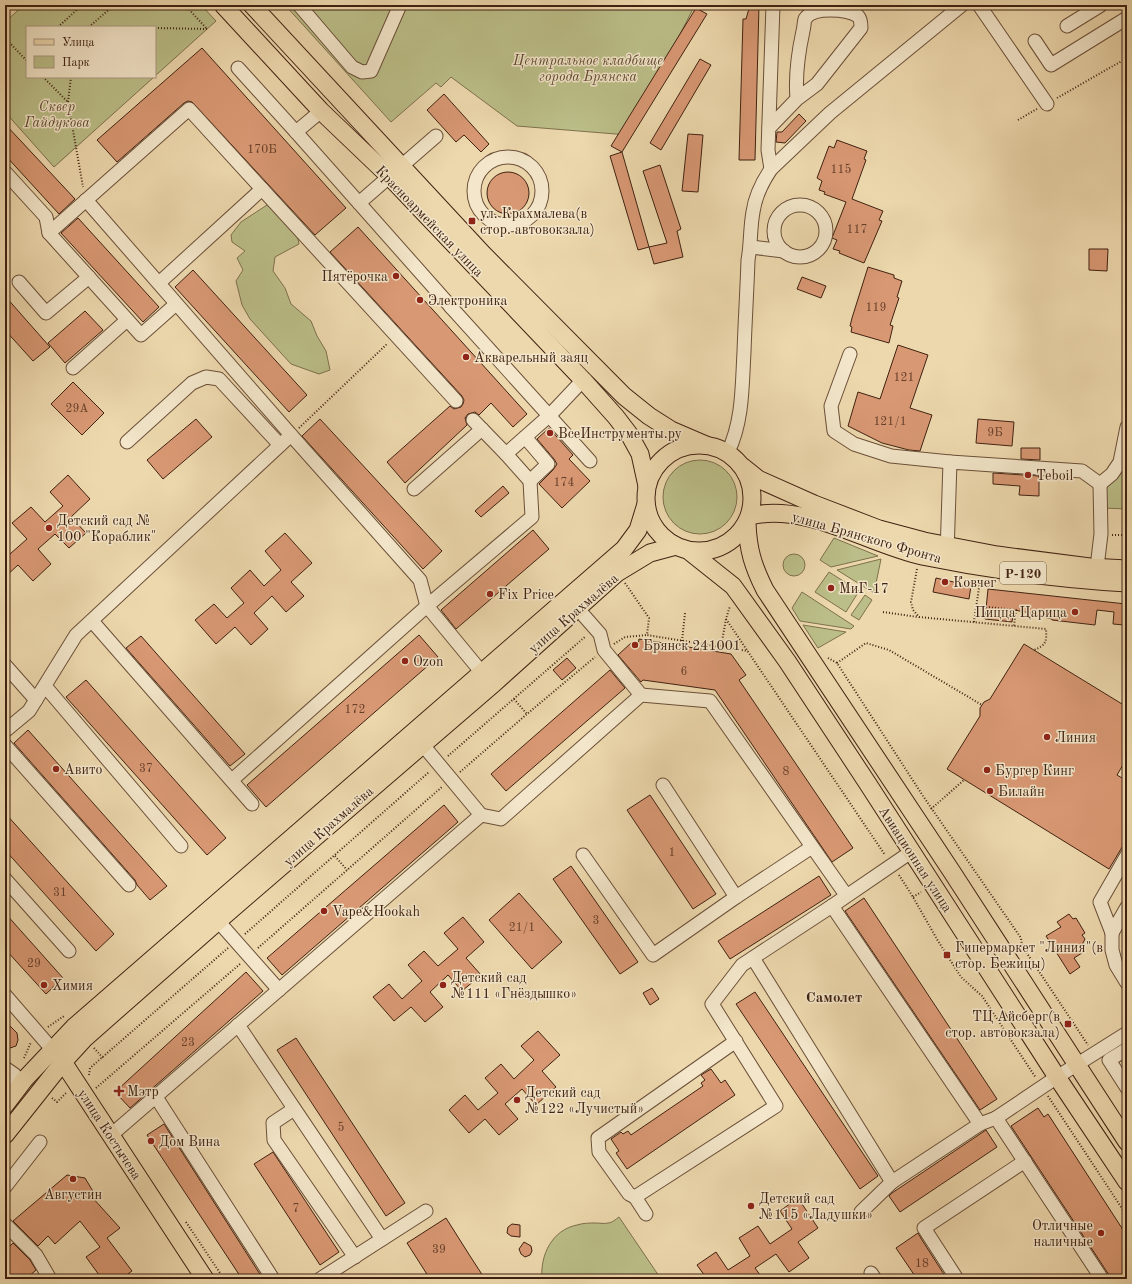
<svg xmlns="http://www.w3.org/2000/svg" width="1132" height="1284" font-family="'Old Standard TT',serif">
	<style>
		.green { fill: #bbbe88; stroke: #7e704c }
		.building { fill: #d89873; stroke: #402111 }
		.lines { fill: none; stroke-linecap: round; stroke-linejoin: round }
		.minor-casing { stroke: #6b4f38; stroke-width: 15 }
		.major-casing { stroke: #402111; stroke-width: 19 }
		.path { stroke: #402111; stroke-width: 2; stroke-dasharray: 1 2; stroke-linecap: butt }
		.minor { stroke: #f3e6ca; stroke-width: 13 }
		.major { stroke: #edd8ad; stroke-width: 17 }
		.poi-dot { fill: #8f2418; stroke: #f3e6ca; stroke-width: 1.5 }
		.labels { text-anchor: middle; stroke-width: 3; stroke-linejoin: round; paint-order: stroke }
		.number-label { font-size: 12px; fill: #663f2a }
		.shield { fill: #f3e6ca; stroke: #765c48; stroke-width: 1 }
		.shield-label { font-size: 13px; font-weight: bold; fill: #402111 }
		.park-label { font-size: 14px; font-style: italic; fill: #5f482f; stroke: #f3e6ca }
		.poi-label { font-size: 14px; fill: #402111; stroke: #f3e6ca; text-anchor: start }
		.street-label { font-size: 14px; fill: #402111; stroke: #f3e6ca }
		.neighbourhood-label { font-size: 15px; font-weight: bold; fill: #402111; stroke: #f3e6ca }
	</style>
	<rect width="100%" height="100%" fill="#edd8ad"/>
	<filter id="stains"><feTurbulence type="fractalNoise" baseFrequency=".005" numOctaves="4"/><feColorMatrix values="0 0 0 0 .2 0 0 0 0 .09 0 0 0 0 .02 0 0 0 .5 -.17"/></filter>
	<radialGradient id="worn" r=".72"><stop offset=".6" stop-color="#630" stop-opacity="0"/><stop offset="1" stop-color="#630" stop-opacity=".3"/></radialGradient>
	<!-- green -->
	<g class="green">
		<path d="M24 5H201L216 21 155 76V27H27V77H154L54 167 5 112V22Z"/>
		<path d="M285 5H695L628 135 517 126 451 77 441 87 436 83 391 122Z"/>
		<path d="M267 205 276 210 297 234 299 244 275 257 273 271 285 288 291 304 311 321 317 336 326 351 330 370 319 374 291 364 250 319 242 305 236 281 243 270 237 258 245 251 232 242 231 235 241 222Z"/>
		<path d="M1127 422V509L1103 508 1104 490 1113 481Z"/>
		<circle cx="700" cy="497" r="37"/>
		<path d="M834 538 878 556 831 567 820 560Z"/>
		<circle cx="794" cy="565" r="11"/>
		<path d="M881 559 874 593 837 570Z"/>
		<path d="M829 572 859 591 846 612 815 592Z"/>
		<path d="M802 592 854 626 851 629 800 621 792 608Z"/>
		<path d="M865 595 872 600 859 620 851 615Z"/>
		<path d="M803 625 846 632 818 648Z"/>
		<path d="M619 1217 661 1279H542C540 1255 552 1230 577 1225 583 1223 590 1223 596 1223 599 1223 605 1224 608 1223 612 1223 616 1219 619 1217Z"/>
	</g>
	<!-- building -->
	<g class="building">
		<path d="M750 5H759L755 160H739L743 19H746Z"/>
		<path d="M696 8 707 14 622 152 611 146Z"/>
		<path d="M202 48 346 208 315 235 192 102 188 101 184 103 117 162 97 140Z"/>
		<path d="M700 59 711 65 661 150 650 143Z"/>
		<path d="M444 94 489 144 481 152 464 135 456 142 427 110Z"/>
		<path d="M799 114 806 121 785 143 776 142 777 132H782Z"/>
		<path d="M5 124 75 199 59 214 5 155Z"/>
		<path d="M688 134 703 135 698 192 682 191Z"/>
		<path d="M837 140 867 151 864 159 866 160 852 199 883 211 879 220 882 221 864 263 839 253 840 251 833 249 837 240 832 238 846 202 824 194 825 192 819 190 822 181 817 178 829 146 834 148Z"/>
		<path d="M622 152 649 247 638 250 610 156Z"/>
		<path d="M660 165 681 229 677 231 683 257 654 264 649 247 667 243 643 171Z"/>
		<circle cx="508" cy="193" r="21"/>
		<path d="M78 218 159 307 143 322 61 233Z"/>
		<path d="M358 227 527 414 513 427 491 403 479 415 475 412 468 414 465 418 467 425 405 483 387 462 450 406 454 409 461 407 463 404 464 400 462 396 330 252Z"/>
		<path d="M1089 249H1108L1107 271 1089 270Z"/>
		<path d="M868 267 894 275V278L902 281 897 297 899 298 890 325 893 326 889 343 851 332 852 327 850 326 852 318Z"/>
		<path d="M193 270 307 395 289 412 175 287Z"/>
		<path d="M802 277 826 286 821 298 797 289Z"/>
		<path d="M5 296 50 347 33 361 5 330Z"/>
		<path d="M85 311 103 330 65 363 48 343Z"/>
		<path d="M898 345 928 355 910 408 932 415 920 451 909 450 882 443 848 426 858 392 880 399Z"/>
		<path d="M73 382 104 413 82 435 51 404Z"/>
		<path d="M196 419 212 437 163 479 147 460Z"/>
		<path d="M320 419 442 551 423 569 302 436Z"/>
		<path d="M978 419 1014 422 1012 446 976 443Z"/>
		<path d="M549 428 573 455 569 459 590 481 562 508 539 484 553 470 557 464 554 459 537 439Z"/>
		<path d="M1021 448H1040V460L1021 459Z"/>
		<path d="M993 473 1039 476V496L1019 495 1020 486 993 484Z"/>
		<path d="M68 475 90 499 71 517 86 533 69 548 55 534 38 549 51 564 33 581 18 565 5 577V548L10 554 27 539 12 523 31 507 45 522 63 506 50 492Z"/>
		<path d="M503 486 509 493 481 517 475 511Z"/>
		<path d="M533 530 549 549 456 629 441 610Z"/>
		<path d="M285 533 312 563 291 582 304 596 286 612 272 596 254 613 268 629 251 645 235 627 216 644 195 620 214 604 227 618 244 603 231 588 250 570 264 586 281 570 265 551Z"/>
		<path d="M936 578 971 586 969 599 933 592Z"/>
		<path d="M988 589 1126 604 1127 605V613H1125L1124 625 1113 624 1114 612 1097 610 1095 625 1052 620V619L1037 616 1036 614 1014 610 1012 622 985 619Z"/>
		<path d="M419 635 438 657 266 807 247 785Z"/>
		<path d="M141 636 245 754 230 766 126 648Z"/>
		<path d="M639 639 731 654 746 675 739 680 853 848 832 862 715 690 643 680 641 682 618 655 631 643 638 645Z"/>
		<path d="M1024 644 1127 707V758L1117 775 1127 781V839L1109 869 947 769 980 716V708L984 702 990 699Z"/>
		<path d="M567 658 576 668 562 680 553 670Z"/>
		<path d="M610 670 625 688 506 791 491 774Z"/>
		<path d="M86 680 226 838 207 855 66 697Z"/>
		<path d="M28 730 167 886 150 900 137 885 135 880 14 743Z"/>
		<path d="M650 795 716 894 693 909 627 810Z"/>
		<path d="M444 805 458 822 282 975 267 958Z"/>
		<path d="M5 813 114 934 96 951 5 850Z"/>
		<path d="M571 866 638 962 620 974 553 879Z"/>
		<path d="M819 876 831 895 730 959 718 941Z"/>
		<path d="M519 893 562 942 532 969 489 920Z"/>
		<path d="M864 898 997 1099 980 1110 845 911Z"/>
		<path d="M5 913 63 978 46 994 5 949Z"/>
		<path d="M1069 914 1073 919 1076 918 1085 933 1082 935 1085 939 1080 949 1082 953 1074 958 1080 967 1070 974 1046 936 1061 927 1057 922Z"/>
		<path d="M463 917 484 942 466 958 481 975 462 991 448 975 430 992 443 1007 425 1022 411 1007 394 1021 373 997 389 984 402 999 422 981 408 965 424 951 438 966 458 949 444 933Z"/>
		<path d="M246 972 263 991 130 1108 115 1092Z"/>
		<path d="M652 988 659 999 650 1005 643 993Z"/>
		<path d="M755 992 878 1176 860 1189 736 1004Z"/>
		<path d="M5 1021 17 1033 18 1040 16 1046 10 1048 5 1046Z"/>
		<path d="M538 1031 560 1055 542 1071 556 1087 536 1105 522 1089 505 1104 518 1119 499 1135 485 1119 469 1133 449 1110 465 1095 478 1110 498 1093 485 1078 501 1064 514 1079 534 1060 521 1046Z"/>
		<path d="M296 1038 405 1203 386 1216 277 1050Z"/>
		<path d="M711 1069 721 1083 725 1080 735 1095 627 1169 616 1153 619 1151 611 1139 621 1132 623 1134 628 1131 631 1135 703 1086 701 1083 705 1080 701 1075Z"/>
		<path d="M1038 1108 1044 1117 1048 1114 1127 1236V1279H1110L1109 1275 1011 1126Z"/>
		<path d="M164 1124 263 1279H242L147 1135Z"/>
		<path d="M986 1130 997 1147 900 1212 889 1196 892 1193Z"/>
		<path d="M273 1152 339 1252 320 1265 254 1164Z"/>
		<path d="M67 1175 85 1178 94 1193 91 1196 120 1228 107 1238 132 1271 121 1279H102L86 1257 100 1247 80 1221 55 1244 48 1236 38 1246 13 1221Z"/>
		<path d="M798 1198 818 1228 798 1242 809 1258 789 1272 776 1254 755 1268 763 1279H707L697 1265 716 1252 728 1270 750 1256 739 1238 758 1226 770 1244 792 1229 780 1211Z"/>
		<path d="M446 1218 470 1256 485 1279H430L407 1243Z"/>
		<path d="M512 1224 520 1225V1237L511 1236 507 1233 508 1227Z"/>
		<path d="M918 1233 922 1240 947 1279H917L896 1248Z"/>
		<path d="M524 1242 531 1246 532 1251 530 1255 525 1257 521 1254 519 1249Z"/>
		<path d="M13 1243 30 1260 36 1270 26 1279H10L5 1274V1251Z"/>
	</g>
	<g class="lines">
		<defs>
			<g id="minor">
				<path d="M299 5 352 67 362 72 371 71 400 5"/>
				<path d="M979 5 1047 104"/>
				<path d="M1067 26 1101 5"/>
				<path d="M1035 41 1051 65 1127 18"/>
				<path d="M238 68 296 132 452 308"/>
				<path d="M769 128 797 99 817 84 861 28C861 24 861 19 858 16 847 9 813 6 805 19 804 22 804 28 803 31 798 54 795 76 797 99"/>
				<path d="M296 132 321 111"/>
				<circle cx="508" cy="191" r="34"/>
				<path d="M771 169 768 150 773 5"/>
				<path d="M5 172 46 217 49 233 141 335 176 304"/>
				<path d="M86 200 291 435 420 580 427 606 488 680"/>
				<path d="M359 203 436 136"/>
				<circle cx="800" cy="231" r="26"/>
				<path d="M49 233 189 109 456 401"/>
				<path d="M751 247 784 251"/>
				<path d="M19 282 46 313 89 277"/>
				<path d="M159 283 262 189"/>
				<path d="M450 306 590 461"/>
				<path d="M850 354 831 406 834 431 854 444 891 456 950 462"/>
				<path d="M73 368 127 320"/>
				<path d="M473 420 506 454"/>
				<path d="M525 437 548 464 530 481 506 454 550 415 583 380"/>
				<path d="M127 442 192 383 206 377 219 379 280 445"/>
				<path d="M728 452C743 421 742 386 744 352 745 321 747 291 748 260 751 244 750 228 753 212 755 197 763 181 771 169L830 113 962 5"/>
				<path d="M1100 484 1112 474 1120 462 1127 427"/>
				<path d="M414 489 482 429"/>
				<path d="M947 554 950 462 1082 471 1100 484"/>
				<path d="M1097 567 1101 534 1100 484"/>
				<path d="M92 621 252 804"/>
				<path d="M5 665 36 700"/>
				<path d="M45 686 181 846"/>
				<path d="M641 695 710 701 846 895"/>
				<path d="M5 731 29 711 76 635 291 435"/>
				<path d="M422 744 481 815"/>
				<path d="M5 745 129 885"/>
				<path d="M232 780 427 606 532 517 530 481"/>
				<path d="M663 785 736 897 812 847"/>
				<path d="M583 855 653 955 736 897"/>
				<path d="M1127 855 1100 902 1112 933 1127 907"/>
				<path d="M5 879 69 951"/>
				<path d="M832 906 980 1124"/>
				<path d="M218 921 279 990"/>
				<path d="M1112 933V950L1116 965 1127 983"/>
				<path d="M753 958 892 1182 980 1124 996 1118"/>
				<path d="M5 995 58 1056"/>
				<path d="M238 1025 382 1239"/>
				<path d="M736 1041 598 1138 599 1152 629 1194 635 1197 776 1106 712 1004 742 965 832 906 911 852"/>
				<path d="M1127 1049 1109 1060 1127 1088"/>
				<path d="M5 1068 15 1075 5 1088"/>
				<path d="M156 1097 273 1279"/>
				<path d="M294 1109 273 1123 274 1140 355 1257"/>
				<path d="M110 1136 481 815 501 819 641 695 604 650 600 634 578 609"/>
				<path d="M5 1187 40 1142"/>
				<path d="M635 1197 646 1214"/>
				<path d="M861 1212 892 1182"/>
				<path d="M5 1224 36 1255 50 1279"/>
				<path d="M871 1273 875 1279"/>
				<path d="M320 1279 426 1211"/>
				<path d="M957 1279 924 1228 1025 1161"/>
				<path d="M1102 1279 996 1118 1057 1077 1127 1033"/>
			</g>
			<g id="major">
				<path d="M223 5 321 111 389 176 583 380 616 417 629 434 640 454 647 486"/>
				<path d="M252 5 483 254 624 396 649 416 671 430 706 445"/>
				<circle cx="699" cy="498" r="53"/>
				<path d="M743 467 758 479 814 504 879 529 924 541 997 555 1090 567 1127 569"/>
				<path d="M750 516C806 502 868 544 922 556 990 570 1058 579 1127 583"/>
				<path d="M747 523C748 550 753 566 765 590L952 872 1127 1142"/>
				<path d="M689 551 733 586 787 661 868 784 1057 1077 1127 1182"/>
				<path d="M63 1062 205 1279"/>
				<path d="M5 1105 24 1080 74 1027 624 549 638 530 646 504"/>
				<path d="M5 1135 63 1062 85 1038 218 921 492 685 617 573 650 553 676 546"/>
			</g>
		</defs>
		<!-- minor casing -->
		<use href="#minor" class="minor-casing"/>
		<!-- major casing -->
		<use href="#major" class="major-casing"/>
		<!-- path -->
		<g class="path">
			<path d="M185 5 207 29"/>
			<path d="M58 27 82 5"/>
			<path d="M89 27 114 5"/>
			<path d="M155 28 207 29"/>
			<path d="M5 38 27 61"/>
			<path d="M43 77 68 102"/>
			<path d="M71 77 68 102 83 187"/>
			<path d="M1057 98 1127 58"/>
			<path d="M1018 120 1037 109"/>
			<path d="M299 428 387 344"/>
			<path d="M1112 535H1127"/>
			<path d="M917 569 911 602 913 610 919 617 1046 629C1047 642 1046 645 1034 650"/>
			<path d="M625 583 649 618 647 635 721 647 726 619 730 606"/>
			<path d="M977 606 1016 610 1014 626"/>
			<path d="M883 612 918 617"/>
			<path d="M726 619 885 855"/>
			<path d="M974 622 980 581"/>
			<path d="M682 641 685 613"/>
			<path d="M614 644 625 637 647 635"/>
			<path d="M721 647 748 651"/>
			<path d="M828 658 837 663 923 796 1021 938 1022 946 1088 1045"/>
			<path d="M837 663 866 643 889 650 982 705"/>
			<path d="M514 699 527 714"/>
			<path d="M448 756 586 636"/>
			<path d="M460 772 527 714 595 657"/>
			<path d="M931 809 964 780"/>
			<path d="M335 856 347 870"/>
			<path d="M899 875 913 897 938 941 961 977 982 996 1036 1078"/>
			<path d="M913 897 921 892"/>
			<path d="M245 934 429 772"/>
			<path d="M258 948 443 786"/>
			<path d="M48 1027 64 1016"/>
			<path d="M94 1048 103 1058"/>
			<path d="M24 1058 31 1042"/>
			<path d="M89 1075 90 1068 228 948"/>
			<path d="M96 1088 240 964"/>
			<path d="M1048 1096 1127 1216"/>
			<path d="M52 1098 57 1102 66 1093"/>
			<path d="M186 1222 224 1279"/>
		</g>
		<!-- minor -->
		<use href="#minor" class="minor"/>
		<!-- major -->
		<use href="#major" class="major"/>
	</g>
	<!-- markers -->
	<g class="poi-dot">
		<rect x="468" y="217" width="8" height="8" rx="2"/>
		<circle cx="396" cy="276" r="4"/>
		<circle cx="420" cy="300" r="4"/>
		<circle cx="466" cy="357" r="4"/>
		<circle cx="550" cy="433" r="4"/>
		<circle cx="1028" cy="475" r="4"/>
		<circle cx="49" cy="528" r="4"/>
		<circle cx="945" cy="582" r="4"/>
		<circle cx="831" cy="588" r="4"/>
		<circle cx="490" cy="594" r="4"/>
		<circle cx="1075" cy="612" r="4"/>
		<circle cx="635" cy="645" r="4"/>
		<circle cx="405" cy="661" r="4"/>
		<circle cx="1047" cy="737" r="4"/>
		<circle cx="56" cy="769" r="4"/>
		<circle cx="987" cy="770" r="4"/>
		<circle cx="990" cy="791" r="4"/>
		<circle cx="324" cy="911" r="4"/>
		<rect x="943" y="951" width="8" height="8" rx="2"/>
		<circle cx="44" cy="985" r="4"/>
		<circle cx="443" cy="985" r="4"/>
		<rect x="1064" y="1020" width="8" height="8" rx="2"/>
		<path d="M117 1085h4v4h4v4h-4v4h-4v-4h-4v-4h4z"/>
		<circle cx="517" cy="1100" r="4"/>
		<circle cx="151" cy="1141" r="4"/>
		<circle cx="73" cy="1179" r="4"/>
		<circle cx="751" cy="1206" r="4"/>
		<circle cx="1101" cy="1233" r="4"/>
	</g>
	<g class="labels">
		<!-- number labels -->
		<g class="number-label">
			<text x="262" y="153">170Б</text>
			<text x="841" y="173">115</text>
			<text x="857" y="233">117</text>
			<text x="876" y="311">119</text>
			<text x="904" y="381">121</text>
			<text x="77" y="412">29А</text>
			<text x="890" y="425">121/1</text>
			<text x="995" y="436">9Б</text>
			<text x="564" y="486">174</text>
			<text x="684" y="675">6</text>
			<text x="355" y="713">172</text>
			<text x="146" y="772">37</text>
			<text x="786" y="775">8</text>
			<text x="672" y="856">1</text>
			<text x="60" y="896">31</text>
			<text x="596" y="924">3</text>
			<text x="522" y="931">21/1</text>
			<text x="34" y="967">29</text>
			<text x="188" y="1046">23</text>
			<text x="341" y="1131">5</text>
			<text x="296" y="1212">7</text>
			<text x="439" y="1253">39</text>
			<text x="922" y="1267">18</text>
		</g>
		<!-- shield labels -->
		<rect class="shield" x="1000" y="562" width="46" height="22" rx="3"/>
		<g class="shield-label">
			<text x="1023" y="578">Р-120</text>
		</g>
		<!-- park labels -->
		<g class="park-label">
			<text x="588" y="65">Центральное кладбище<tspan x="588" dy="16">города Брянска</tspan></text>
			<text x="57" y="111">Сквер<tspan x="57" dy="16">Гайдукова</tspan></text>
		</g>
		<!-- poi labels -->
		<g class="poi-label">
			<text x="480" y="218">ул. Крахмалева(в<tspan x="480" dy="16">стор. автовокзала)</tspan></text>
			<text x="388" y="281" text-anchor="end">Пятёрочка</text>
			<text x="428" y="305">Электроника</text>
			<text x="474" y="362">Акварельный заяц</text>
			<text x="558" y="438">ВсеИнструменты.ру</text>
			<text x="1036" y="480">Teboil</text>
			<text x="57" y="525">Детский сад №<tspan x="57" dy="16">100 "Кораблик"</tspan></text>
			<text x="953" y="587">Ковчег</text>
			<text x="839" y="593">МиГ-17</text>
			<text x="498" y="599">Fix Price</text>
			<text x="1067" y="617" text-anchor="end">Пицца Царица</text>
			<text x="643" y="650">Брянск 241001</text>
			<text x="413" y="666">Ozon</text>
			<text x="1055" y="742">Линия</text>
			<text x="64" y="774">Авито</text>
			<text x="995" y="775">Бургер Кинг</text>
			<text x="998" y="796">Билайн</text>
			<text x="332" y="916">Vape&amp;Hookah</text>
			<text x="955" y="952">Гипермаркет "Линия"(в<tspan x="955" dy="16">стор. Бежицы)</tspan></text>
			<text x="451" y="982">Детский сад<tspan x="451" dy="16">№111 «Гнёздышко»</tspan></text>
			<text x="52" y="990">Химия</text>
			<text x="1060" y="1021" text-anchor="end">ТЦ Айсберг(в<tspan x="1060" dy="16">стор. автовокзала)</tspan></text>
			<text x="127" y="1096">Мэтр</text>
			<text x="525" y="1097">Детский сад<tspan x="525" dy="16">№122 «Лучистый»</tspan></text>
			<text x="159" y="1146">Дом Вина</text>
			<text x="73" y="1199" text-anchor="middle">Августин</text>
			<text x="759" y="1203">Детский сад<tspan x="759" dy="16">№115 «Ладушки»</tspan></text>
			<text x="1093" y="1230" text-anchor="end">Отличные<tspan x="1093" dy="16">наличные</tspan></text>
		</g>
		<!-- street labels -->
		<g class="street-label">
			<text transform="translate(430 221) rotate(46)" y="5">Красноармейская улица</text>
			<text transform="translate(867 537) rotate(16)" y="5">улица Брянского Фронта</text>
			<text transform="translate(573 613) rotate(-41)" y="5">улица Крахмалёва</text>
			<text transform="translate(328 826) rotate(-41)" y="5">улица Крахмалёва</text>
			<text transform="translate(916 859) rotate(57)" y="5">Авиационная улица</text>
			<text transform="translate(110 1134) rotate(57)" y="5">улица Костычева</text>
		</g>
		<!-- neighbourhood labels -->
		<g class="neighbourhood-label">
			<text x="834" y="1002">Самолет</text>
		</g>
	</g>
	<!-- margin -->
	<rect width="1132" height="1284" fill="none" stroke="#edd8ad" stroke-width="20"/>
	<rect x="6" y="6" width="1120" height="1272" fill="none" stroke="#402111" stroke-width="2"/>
	<rect x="10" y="10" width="1112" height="1264" fill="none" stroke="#402111"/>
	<!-- legend -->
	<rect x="26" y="26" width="130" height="52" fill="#f3e6ca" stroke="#ab9780"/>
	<rect x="34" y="39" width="20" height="6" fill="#edd8ad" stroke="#ab9780"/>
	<text x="62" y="46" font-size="12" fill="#402111">Улица</text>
	<rect x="34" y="56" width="20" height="12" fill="#bbbe88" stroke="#ab9780"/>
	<text x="62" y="66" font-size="12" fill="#402111">Парк</text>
	<rect width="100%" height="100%" filter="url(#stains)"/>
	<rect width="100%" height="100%" fill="url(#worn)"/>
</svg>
